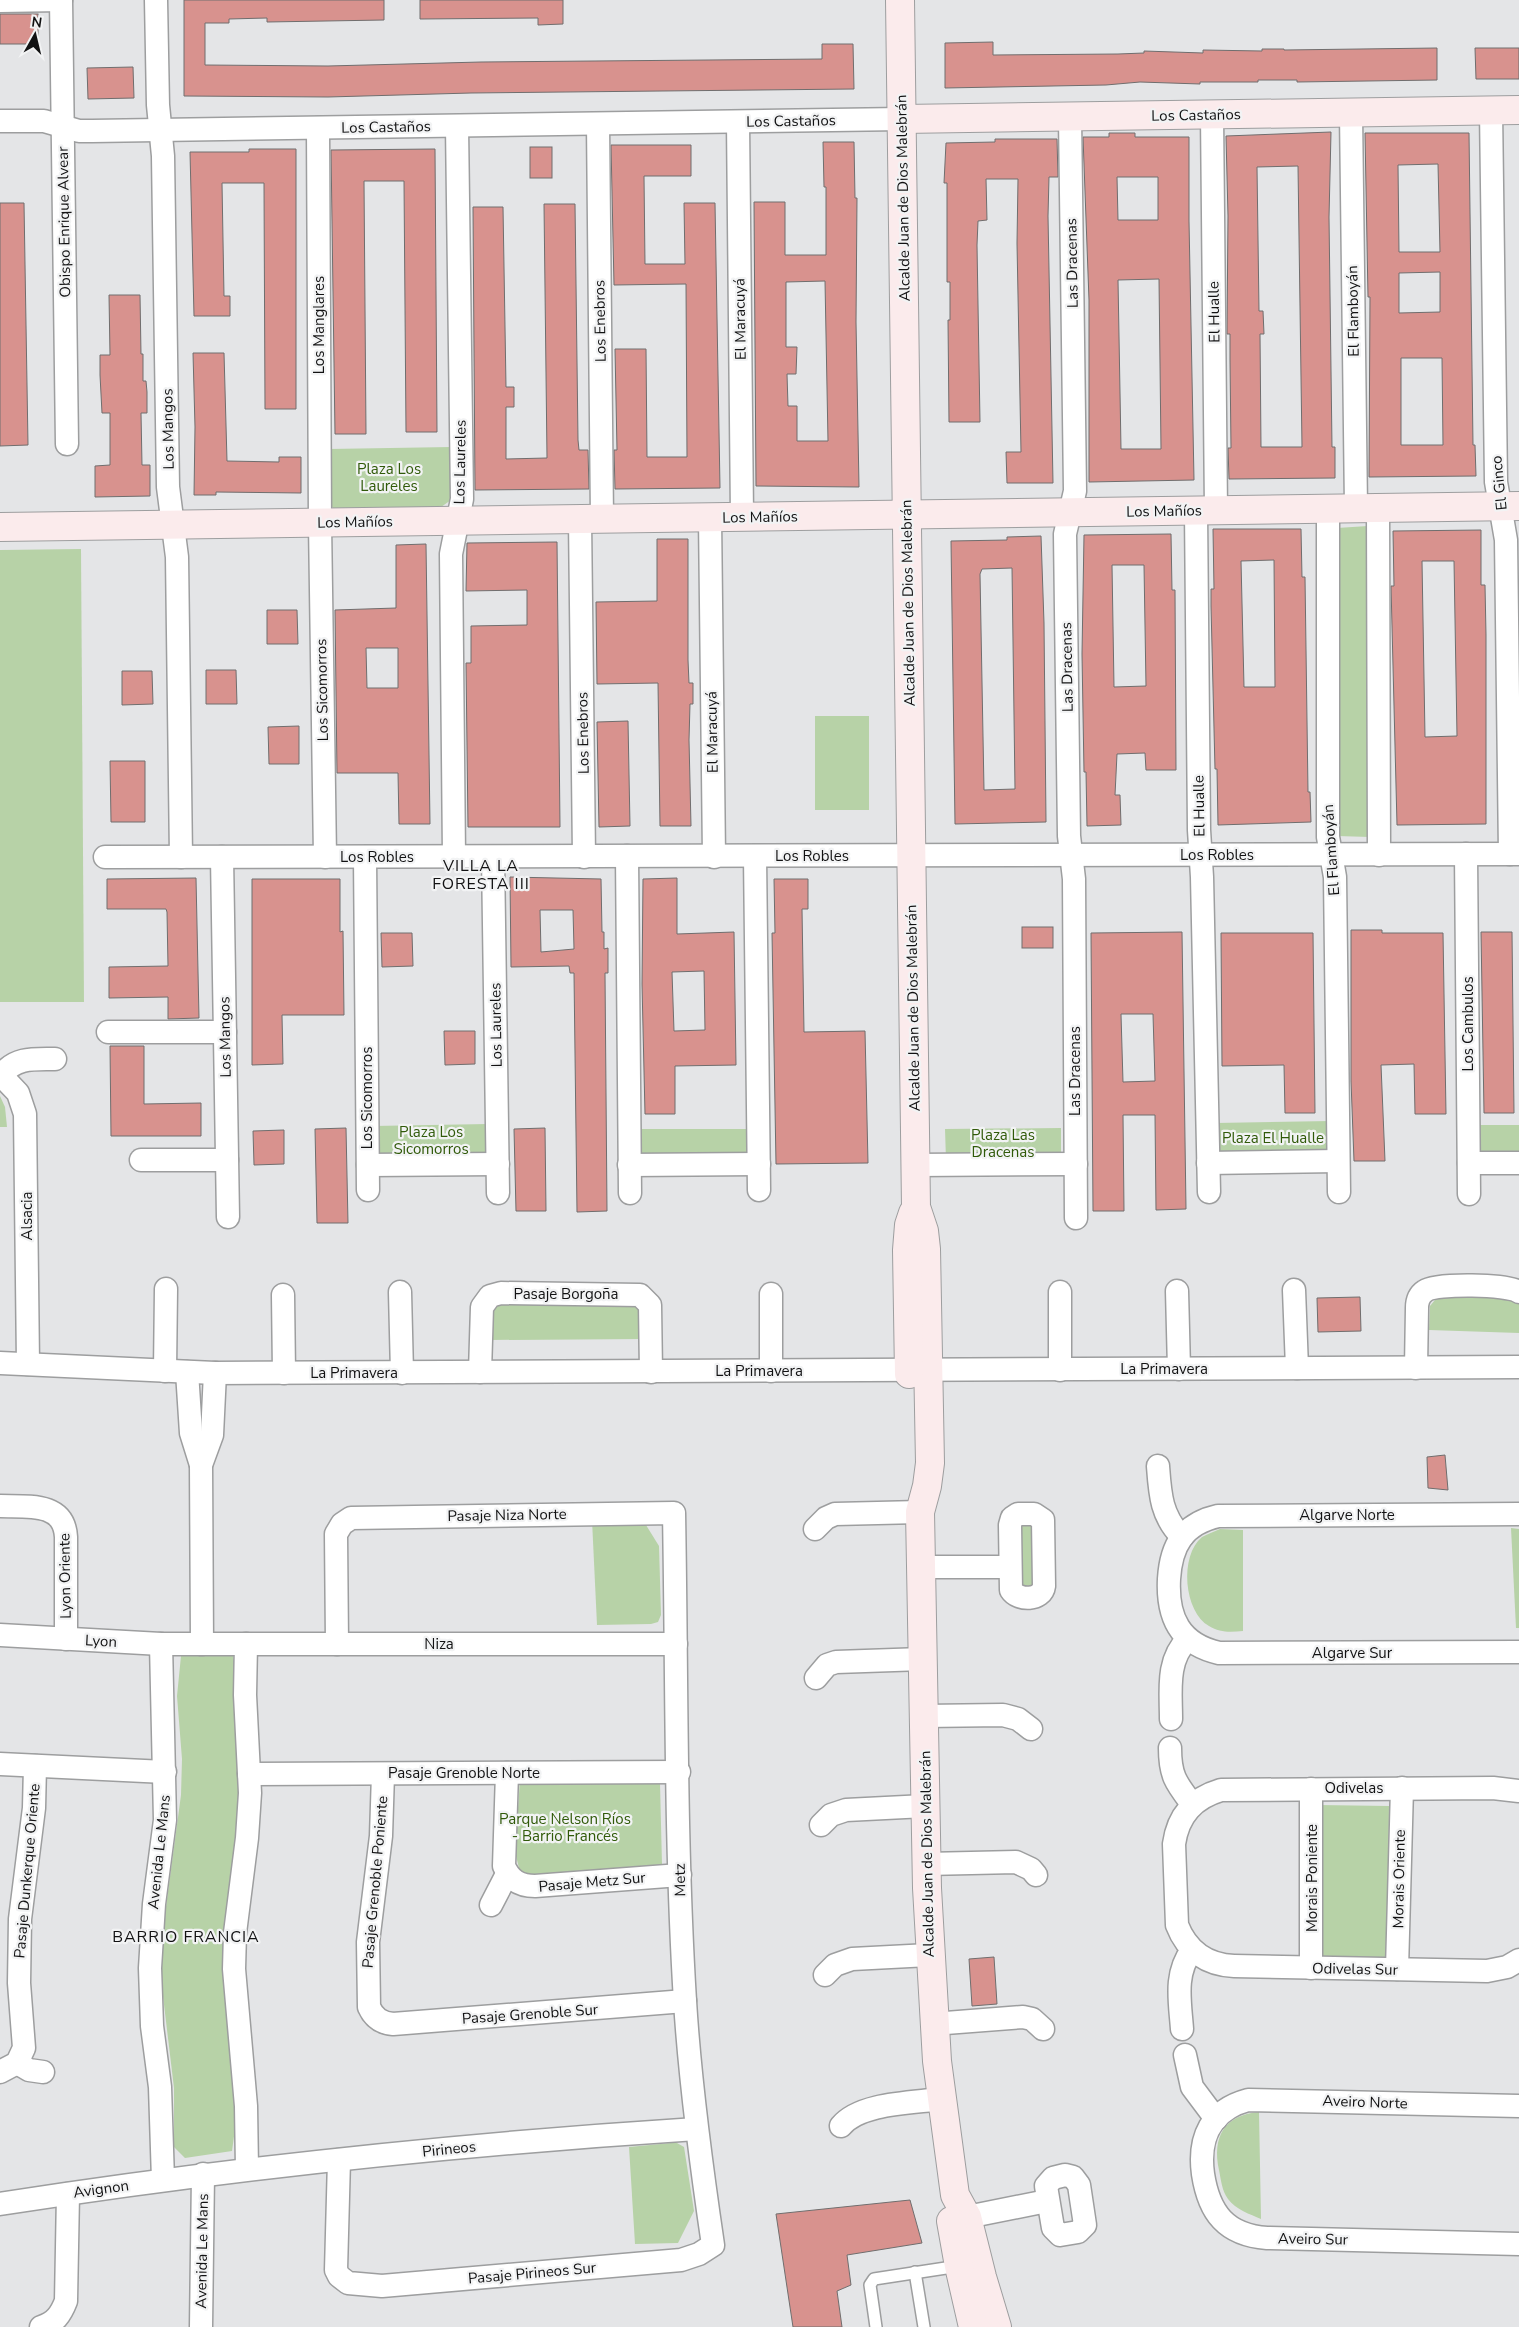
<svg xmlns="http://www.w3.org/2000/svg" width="1519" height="2327" font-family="'Nunito Sans',sans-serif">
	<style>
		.green { fill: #b7d2a7 }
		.building { fill: #d8928e; stroke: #706e6e; fill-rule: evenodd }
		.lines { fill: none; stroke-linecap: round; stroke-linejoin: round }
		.lane-casing { stroke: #9d9e9f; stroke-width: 14 }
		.street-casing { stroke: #9d9e9f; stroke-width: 25 }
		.secondary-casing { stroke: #9d9e9f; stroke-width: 30 }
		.lane { stroke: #fff; stroke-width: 11 }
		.street { stroke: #fff; stroke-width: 22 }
		.secondary { stroke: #fbebec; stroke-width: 28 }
		.labels { text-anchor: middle; stroke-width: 4.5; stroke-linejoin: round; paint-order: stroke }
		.street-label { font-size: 15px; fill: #121213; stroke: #f2f3f4 }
		.park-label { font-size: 15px; fill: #305a09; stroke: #f2f3f4 }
		.neighbourhood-label { font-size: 16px; letter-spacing: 1px; fill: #121213; stroke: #f2f3f4 }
	</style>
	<rect width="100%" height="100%" fill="#e4e5e7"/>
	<!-- green -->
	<g class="green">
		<path d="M451 447V500L441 507 333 508 328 502 329 449Z"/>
		<path d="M1368 526 1370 837 1337 836V528Z"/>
		<path d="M81 549 84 1002H0V550Z"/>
		<rect x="815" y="716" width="54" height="94"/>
		<path d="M0 1096 5 1107 7 1127H0Z"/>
		<path d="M1331 1121V1153L1216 1154 1215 1123Z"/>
		<path d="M488 1124V1155L373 1157V1126Z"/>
		<path d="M1473 1125H1519V1156L1474 1157Z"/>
		<path d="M1061 1128V1159L946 1160 945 1129Z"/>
		<rect x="639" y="1129" width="114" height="27"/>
		<path d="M1440 1294H1504L1519 1303V1333L1429 1330 1430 1306Z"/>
		<path d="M495 1303H638L644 1339 490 1340 491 1311Z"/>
		<path d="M641 1517 659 1546 661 1615 658 1622 651 1624 597 1625 592 1520Z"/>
		<path d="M1017 1522H1038L1039 1587 1018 1588Z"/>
		<path d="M1511 1528 1519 1529V1628H1516Z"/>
		<path d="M1220 1529 1243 1530V1631C1231 1632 1220 1633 1209 1626 1184 1612 1179 1556 1202 1537 1207 1534 1214 1532 1220 1529Z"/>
		<path d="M181 1656H233L237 1675 242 1816 223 1934 224 1980 236 2122 232 2151 185 2158 174 2147V2088L162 1988V1958L165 1914 181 1795 182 1759 177 1696Z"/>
		<path d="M520 1779 660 1783 662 1865 537 1878 520 1872 515 1852Z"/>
		<path d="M1318 1805 1389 1806 1388 1961 1316 1960Z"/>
		<path d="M1259 2112 1261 2219C1250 2214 1236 2210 1228 2199 1222 2191 1221 2180 1219 2170 1212 2137 1224 2115 1259 2112Z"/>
		<path d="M671 2143H677L684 2147 694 2211 678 2243 635 2244 629 2147Z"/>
	</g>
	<!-- building -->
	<g class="building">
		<path d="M184 0H384V20L267 22V18L229 19V23H205V65L328 66 481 62 822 59V44H853L854 89 471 93 328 97 184 96Z"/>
		<path d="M420 0H563V24L538 25V18L420 19Z"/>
		<rect x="0" y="14" width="38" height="30"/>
		<path d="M993 42V55L1118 54 1144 53V51L1203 53V50L1262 51V49H1284V50L1437 48V80L1297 82V80H1258V82H1200V84L1140 82 1106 85 945 88V43Z"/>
		<path d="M1475 48H1519V79H1476Z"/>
		<path d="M133 67 134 98 88 99 87 68Z"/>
		<path d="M1331 132 1329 217 1332 447H1335V478L1229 479 1228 448H1231L1230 360V334H1227L1228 216 1226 136ZM1298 166 1302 447H1261L1260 334H1264L1263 311H1259L1257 167Z"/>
		<path d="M1109 133H1135V137H1189V221L1194 480 1089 482V300L1083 137H1109ZM1117 177H1158V220H1118ZM1159 279 1161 449H1121L1118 280Z"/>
		<path d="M1365 133H1469L1473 445H1475L1476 476 1369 477 1370 297H1368ZM1438 164 1440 252H1399L1398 165ZM1440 272V312L1399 313V273ZM1401 358H1442L1443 445H1401Z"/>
		<path d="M995 139H1057L1058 177H1049L1048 216 1053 483H1007L1006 452H1021L1017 243 1018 179H986L987 220 978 221 977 245 980 422H949L948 320H950V282H947V183H944L946 143 995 142Z"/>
		<path d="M823 142H854L855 198H857L856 322 859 487 756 486 754 202H785V255H826V187H824ZM825 281 828 441H797V406H788L787 374H796L797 347H786V282Z"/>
		<path d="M611 145H691V176H644L645 264H685L684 203H715L720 488 615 489 614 450H617L615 349H646L647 457H687L686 284 614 285Z"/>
		<rect x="530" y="147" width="22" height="31"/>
		<path d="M249 149H296V409H265L264 183H222L224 296H230V316H194L190 152H249Z"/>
		<path d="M435 149 437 432H406L404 181H364L366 434H335L331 150Z"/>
		<path d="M0 203H24L28 445 0 446Z"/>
		<path d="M544 204H575L578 440 579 450H588L589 489 475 490 473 207H503L506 387H514V407H506V459L547 458Z"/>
		<path d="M109 295H140L141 354H143V381H146L147 392V413H141L142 465H150V496L95 497V466L110 465V413H102L100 375V355H110Z"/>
		<path d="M193 353H224L227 461 279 462V457H301V493L216 492V495H194L195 427Z"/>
		<path d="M1213 529H1301L1302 577H1305L1308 792H1310L1311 822 1218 825 1217 769H1215L1211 606V589H1214ZM1274 560 1275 687H1244L1241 561Z"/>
		<path d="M1481 530V585H1485L1486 635V824L1397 825 1391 586H1394L1393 531ZM1422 561H1454L1457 736 1425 737Z"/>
		<path d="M1171 534 1172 590H1175L1176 770H1146L1145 753 1117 754 1115 795H1120L1121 825 1087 826 1086 772H1084L1082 654 1084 535ZM1112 565H1144L1146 686 1114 687Z"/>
		<path d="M1041 536 1044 623 1046 822 955 824 951 541 1007 540V537ZM1012 568 1015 789 984 790 980 574 982 569Z"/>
		<path d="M657 539H688V660L689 683H693V704H690L689 740 691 826H660L658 683 597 684 596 602 657 601Z"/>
		<path d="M557 542 560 827H468L466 663H471V626L527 625V590L466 591 467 543Z"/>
		<path d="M426 544 430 824H399L398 773H337L335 610 396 608V545ZM366 648H398V688H367Z"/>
		<path d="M267 610H297L298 644H267Z"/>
		<path d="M206 670H236L237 704H206Z"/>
		<path d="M122 671H152L153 704 122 705Z"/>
		<path d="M628 721 630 826 599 827 597 722Z"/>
		<path d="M299 726V764H269L268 727Z"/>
		<path d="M110 761H145V822H111Z"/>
		<path d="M510 877 601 879 602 932H604V949L608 948V973H605L607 1211 577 1212 574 973H570L569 966 511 967ZM540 910H573L574 949 541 952Z"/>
		<path d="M196 878 199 1018 168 1019V997L109 998V967L168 966 167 912 166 909H107V879Z"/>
		<path d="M677 878V934L734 932 736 1065 675 1066V1114H645L642 984 643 879ZM704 971 705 1030 674 1031 672 972Z"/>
		<path d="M252 879H340V932L343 931 344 1015H282L283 1064 252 1065Z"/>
		<path d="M774 879H808V909H802L804 1032 865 1031 868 1163 776 1164 772 933H775Z"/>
		<rect x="1022" y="927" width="31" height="21"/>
		<path d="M1351 930H1382V933H1443L1446 1114H1415L1414 1064 1381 1065 1385 1161H1354L1351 1081Z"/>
		<path d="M1182 932 1186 1209 1156 1210 1155 1115H1123L1124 1211H1093L1091 933ZM1121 1014H1153L1155 1081 1123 1082Z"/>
		<path d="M1481 932H1512L1514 1113H1484Z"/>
		<path d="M381 933H412L413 966 382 967Z"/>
		<path d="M1221 933H1313L1315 1113H1285L1284 1065 1222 1066Z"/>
		<path d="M444 1031H475V1064L445 1065Z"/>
		<path d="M110 1046H144V1104L201 1103V1136H111Z"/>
		<path d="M346 1128 348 1223H317L315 1129Z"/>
		<path d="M545 1128 546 1211H516L514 1129Z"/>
		<path d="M284 1130V1164L254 1165 253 1131Z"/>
		<path d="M1360 1297 1361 1331 1318 1332 1317 1298Z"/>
		<path d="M1445 1455 1448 1490 1428 1488 1427 1457Z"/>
		<path d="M994 1957 997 2004 972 2006 969 1959Z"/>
		<path d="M910 2200 922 2243 847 2255 851 2285 837 2291 842 2327H793L776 2214Z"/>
	</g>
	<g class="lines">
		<defs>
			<g id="lane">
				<path d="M915 2272 924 2327"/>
				<path d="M876 2327 870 2285 874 2279 959 2266"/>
			</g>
			<g id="street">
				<path d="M61 0 67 444"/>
				<path d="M156 0 158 105 163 156 168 487 177 557 181 857"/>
				<path d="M0 1 61 0"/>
				<path d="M1491 110 1496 482 1506 540 1510 854"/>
				<path d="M1351 113 1356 508"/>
				<path d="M1212 115 1216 510"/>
				<path d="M1070 117 1075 491 1065 534 1069 836 1074 879 1076 1218"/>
				<path d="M0 121H44L79 131H92L902 119"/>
				<path d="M738 122 742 517"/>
				<path d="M598 124 602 519"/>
				<path d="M318 128 320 523 325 857"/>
				<path d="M1378 508 1379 855"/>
				<path d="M1328 509V837L1335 877 1339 1192"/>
				<path d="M1196 511 1199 830 1202 877 1209 1192"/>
				<path d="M710 517 714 857"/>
				<path d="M580 519 584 857"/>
				<path d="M1466 854 1469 1194"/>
				<path d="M627 856 630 1193"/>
				<path d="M755 856 759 1190"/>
				<path d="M105 857 1519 854"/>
				<path d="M222 857 228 1217"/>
				<path d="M365 857 368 1190"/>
				<path d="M454 857 451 554 462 499 457 126"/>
				<path d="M493 857 498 1193"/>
				<path d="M108 1032H225"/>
				<path d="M0 1074 18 1093 25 1114 28 1364"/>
				<path d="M2 1075C15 1057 34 1059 55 1059"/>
				<path d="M141 1160H227"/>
				<path d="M1208 1163 1338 1161"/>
				<path d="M1469 1163H1519"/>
				<path d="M368 1165 498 1164"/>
				<path d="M629 1165 759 1164"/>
				<path d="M915 1165 1076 1164"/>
				<path d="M1294 1290 1297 1368"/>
				<path d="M1177 1291 1179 1369"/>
				<path d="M400 1292 402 1373"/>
				<path d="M1060 1292V1370"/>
				<path d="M771 1294V1371"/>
				<path d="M283 1295 284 1373"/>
				<path d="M0 1363 215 1373 1519 1367"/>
				<path d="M1416 1368 1417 1308C1417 1302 1419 1295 1425 1291 1436 1283 1508 1284 1519 1292"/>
				<path d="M165 1371 166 1289"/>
				<path d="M187 1372 191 1433 201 1465"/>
				<path d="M480 1372 482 1307 490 1296 501 1293 640 1295 650 1305 651 1372"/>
				<path d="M1158 1466C1160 1494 1161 1516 1182 1537"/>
				<path d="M0 1506C26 1507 64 1501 66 1537V1639"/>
				<path d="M1018 1514H1034L1043 1520 1044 1586C1042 1601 1018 1601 1011 1590L1010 1525 1012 1518Z"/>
				<path d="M1519 1514 1218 1516C1183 1524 1171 1546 1169 1579 1167 1618 1180 1644 1219 1653L1519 1652"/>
				<path d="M815 1529 826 1518 835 1514 920 1512"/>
				<path d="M921 1567H1010"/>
				<path d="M0 1635 161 1644H676"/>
				<path d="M161 1644 165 1820 154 1904 150 1968 152 2026 160 2087 163 2180"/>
				<path d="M202 1644 201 1465 212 1435 215 1373"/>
				<path d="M246 1644 245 1695 250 1793 247 1838 235 1933 234 1969 246 2106 247 2169"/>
				<path d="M337 1644 336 1534 342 1524 351 1518 674 1513C677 1675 675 1839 685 2001 690 2083 701 2164 713 2245L699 2254 681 2260 382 2286 348 2283 339 2276 336 2270 339 2160"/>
				<path d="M816 1678 827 1665 836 1662 923 1659"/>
				<path d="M924 1716 1003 1715 1018 1719 1031 1729"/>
				<path d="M1171 1719C1171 1691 1166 1660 1188 1639"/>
				<path d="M1170 1748C1170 1776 1176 1783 1192 1804"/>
				<path d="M0 1764 165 1772"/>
				<path d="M507 1773 504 1866C510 1880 519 1886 535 1886L680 1875"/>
				<path d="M249 1774 679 1772"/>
				<path d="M383 1774 381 1836 368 1942 369 2007C374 2018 381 2023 393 2024L685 2001"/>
				<path d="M1519 1791 1493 1788 1221 1790C1194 1798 1178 1815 1174 1844L1177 1925C1187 1951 1207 1965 1234 1966L1487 1971 1507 1967 1519 1960"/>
				<path d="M821 1825 831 1815 846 1810 925 1806"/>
				<path d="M926 1864 1016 1862 1031 1869 1036 1875"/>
				<path d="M491 1905 507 1874"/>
				<path d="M1311 1968V1789"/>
				<path d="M1397 1969 1402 1788"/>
				<path d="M825 1975 835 1965 852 1959 929 1955"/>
				<path d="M933 2024 1023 2017 1032 2019 1043 2029"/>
				<path d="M1182 2029C1180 2001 1174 1974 1192 1950"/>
				<path d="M1185 2055 1192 2087 1216 2119"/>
				<path d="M17 2063 29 2070 43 2072"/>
				<path d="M0 2072 17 2063 24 2048 19 1983 20 1919 34 1808 35 1766"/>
				<path d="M1519 2106 1248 2100C1211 2110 1198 2137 1203 2174 1209 2213 1226 2235 1267 2238L1519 2244"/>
				<path d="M841 2126C860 2103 911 2103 941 2099"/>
				<path d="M1065 2175 1073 2177 1079 2185 1085 2225 1078 2232 1060 2235 1053 2228 1046 2186 1053 2178Z"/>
				<path d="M0 2204C231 2168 463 2144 696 2129"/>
				<path d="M967 2217 1047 2201"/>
				<path d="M41 2327C55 2323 61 2314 66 2301L68 2194"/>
				<path d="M201 2327 203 2174"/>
			</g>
			<g id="secondary">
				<path d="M900 0 916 1207 924 1231 926 1249 930 1463 927 1486 920 1512 927 1888 937 2061 955 2195 967 2217 982 2277 997 2327"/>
				<path d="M902 119 1519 110"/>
				<path d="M0 527 1519 506"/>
				<path d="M909 1374 907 1250 909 1225 913 1213"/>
				<path d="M951 2221 959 2266 973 2327"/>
			</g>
		</defs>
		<!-- lane casing -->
		<use href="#lane" class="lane-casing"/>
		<!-- street casing -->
		<use href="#street" class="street-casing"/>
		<!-- secondary casing -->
		<use href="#secondary" class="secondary-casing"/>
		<!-- lane -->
		<use href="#lane" class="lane"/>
		<!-- street -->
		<use href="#street" class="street"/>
		<!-- secondary -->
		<use href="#secondary" class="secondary"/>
	</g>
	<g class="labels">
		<!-- street labels -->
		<g class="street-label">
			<text transform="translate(1196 115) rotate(-1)" y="5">Los Castaños</text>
			<text transform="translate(791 121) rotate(-1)" y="5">Los Castaños</text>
			<text transform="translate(386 127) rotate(-1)" y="5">Los Castaños</text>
			<text transform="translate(903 198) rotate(-91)" y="5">Alcalde Juan de Dios Malebrán</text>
			<text transform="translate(64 222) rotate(-91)" y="5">Obispo Enrique Alvear</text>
			<text transform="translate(1072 263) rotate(-91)" y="5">Las Dracenas</text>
			<text transform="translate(1353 311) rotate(-91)" y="5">El Flamboyán</text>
			<text transform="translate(1214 312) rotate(-91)" y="5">El Hualle</text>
			<text transform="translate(740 319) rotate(-91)" y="5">El Maracuyá</text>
			<text transform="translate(600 321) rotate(-91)" y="5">Los Enebros</text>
			<text transform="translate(319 325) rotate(-90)" y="5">Los Manglares</text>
			<text transform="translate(168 429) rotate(-91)" y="5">Los Mangos</text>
			<text transform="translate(460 462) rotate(-89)" y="5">Los Laureles</text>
			<text transform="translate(1499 483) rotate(-96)" y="5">El Ginco</text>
			<text transform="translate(1164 511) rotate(-1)" y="5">Los Mañíos</text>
			<text transform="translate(760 517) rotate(-1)" y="5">Los Mañíos</text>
			<text transform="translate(355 522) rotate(-1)" y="5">Los Mañíos</text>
			<text transform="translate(908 603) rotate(-91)" y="5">Alcalde Juan de Dios Malebrán</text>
			<text transform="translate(1067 667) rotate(-91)" y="5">Las Dracenas</text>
			<text transform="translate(322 690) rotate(-91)" y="5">Los Sicomorros</text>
			<text transform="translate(712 732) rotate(-91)" y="5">El Maracuyá</text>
			<text transform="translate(583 733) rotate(-91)" y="5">Los Enebros</text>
			<text transform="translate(1199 806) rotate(-91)" y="5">El Hualle</text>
			<text transform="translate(1331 850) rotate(-94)" y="5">El Flamboyán</text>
			<text x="1217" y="860">Los Robles</text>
			<text x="812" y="861">Los Robles</text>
			<text x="377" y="862">Los Robles</text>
			<text transform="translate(913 1008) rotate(-91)" y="5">Alcalde Juan de Dios Malebrán</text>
			<text transform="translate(1468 1024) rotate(-90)" y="5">Los Cambulos</text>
			<text transform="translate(496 1025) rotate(-91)" y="5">Los Laureles</text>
			<text transform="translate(225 1037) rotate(-91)" y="5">Los Mangos</text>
			<text transform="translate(1075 1071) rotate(-90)" y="5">Las Dracenas</text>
			<text transform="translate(367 1098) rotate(-90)" y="5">Los Sicomorros</text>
			<text transform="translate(27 1216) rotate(-90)" y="5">Alsacia</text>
			<text x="566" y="1299">Pasaje Borgoña</text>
			<text x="1164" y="1374">La Primavera</text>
			<text x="759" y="1376">La Primavera</text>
			<text x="354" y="1378">La Primavera</text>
			<text transform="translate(507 1515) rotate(-1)" y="5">Pasaje Niza Norte</text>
			<text x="1347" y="1520">Algarve Norte</text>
			<text transform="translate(65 1576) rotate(-91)" y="5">Lyon Oriente</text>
			<text transform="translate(101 1641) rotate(3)" y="5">Lyon</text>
			<text x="439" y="1649">Niza</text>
			<text x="1352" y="1658">Algarve Sur</text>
			<text x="464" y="1778">Pasaje Grenoble Norte</text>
			<text x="1354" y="1793">Odivelas</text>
			<text transform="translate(159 1852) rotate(-84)" y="5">Avenida Le Mans</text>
			<text transform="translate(927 1854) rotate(-91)" y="5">Alcalde Juan de Dios Malebrán</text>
			<text transform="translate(27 1871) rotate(-85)" y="5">Pasaje Dunkerque Oriente</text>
			<text transform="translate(1312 1878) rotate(-90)" y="5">Morais Poniente</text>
			<text transform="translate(1399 1879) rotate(-89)" y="5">Morais Oriente</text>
			<text transform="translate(680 1880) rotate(-91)" y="5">Metz</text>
			<text transform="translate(375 1882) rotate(-85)" y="5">Pasaje Grenoble Poniente</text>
			<text transform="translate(592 1882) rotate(-5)" y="5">Pasaje Metz Sur</text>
			<text transform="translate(1355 1969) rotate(1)" y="5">Odivelas Sur</text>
			<text transform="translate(530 2014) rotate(-4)" y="5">Pasaje Grenoble Sur</text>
			<text transform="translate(1365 2102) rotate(2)" y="5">Aveiro Norte</text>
			<text transform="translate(449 2149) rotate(-6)" y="5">Pirineos</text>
			<text transform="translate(101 2189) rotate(-8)" y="5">Avignon</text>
			<text transform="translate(1313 2239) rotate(1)" y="5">Aveiro Sur</text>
			<text transform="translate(202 2251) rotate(-89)" y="5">Avenida Le Mans</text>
			<text transform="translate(532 2273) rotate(-5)" y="5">Pasaje Pirineos Sur</text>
		</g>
		<!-- park labels -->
		<g class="park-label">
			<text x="389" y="474">Plaza Los<tspan x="389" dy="17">Laureles</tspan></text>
			<text x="431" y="1137">Plaza Los<tspan x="431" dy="17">Sicomorros</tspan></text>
			<text x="1003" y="1140">Plaza Las<tspan x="1003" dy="17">Dracenas</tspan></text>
			<text x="1273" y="1143">Plaza El Hualle</text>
			<text x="565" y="1824">Parque Nelson Ríos<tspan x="565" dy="17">- Barrio Francés</tspan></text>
		</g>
		<!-- neighbourhood labels -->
		<g class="neighbourhood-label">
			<text x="481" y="871">VILLA LA<tspan x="481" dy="18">FORESTA III</tspan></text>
			<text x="186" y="1942">BARRIO FRANCIA</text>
		</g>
	</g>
	<!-- north arrow -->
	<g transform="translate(35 35) rotate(8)" stroke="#f2f3f4" stroke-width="4" paint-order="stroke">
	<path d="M0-4L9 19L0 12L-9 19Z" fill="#121213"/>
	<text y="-8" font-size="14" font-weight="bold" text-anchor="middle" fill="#121213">N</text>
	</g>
</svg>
